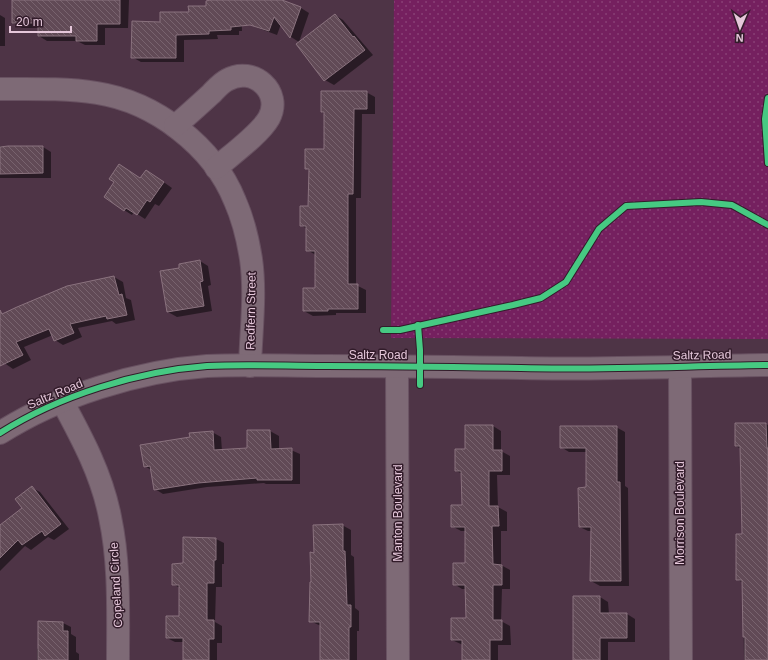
<svg xmlns="http://www.w3.org/2000/svg" width="768" height="660" font-family="Helvetica,sans-serif">
	<style>
		.park { fill: url(#park-dots) }
		.shadow { fill: #0007 }
		.building { fill: url(#building-back-hatch); stroke: #8a727e }
		.lines { fill: none; stroke-linecap: round; stroke-linejoin: round }
		.minor-casing { stroke: #685161; stroke-width: 24 }
		.minor { stroke: #7e6a76; stroke-width: 22 }
		.cycleway-casing { stroke: #321c2a; stroke-width: 8 }
		.cycleway { stroke: #46c982; stroke-width: 6 }
		.labels { text-anchor: middle; stroke-width: 3; stroke-linejoin: round; paint-order: stroke }
		.street-label { font-size: 12px; fill: #e5c7da; stroke: #321c2a }
	</style>
	<defs>
		<pattern id="park-dots" width="8" height="8" patternUnits="userSpaceOnUse"><rect width="8" height="8" fill="#75205f"/><path d="M2 2h.1M6 6h.1" fill="none" stroke="#883f75" stroke-width="1.8" stroke-linecap="round"/></pattern>
		<pattern id="building-back-hatch" width="6" height="6" patternUnits="userSpaceOnUse"><rect width="6" height="6" fill="#614a56"/><path d="M-1 5l2 2M0 0l6 6M5-1l2 2" fill="none" stroke="#78636e"/></pattern>
	</defs>
	<rect width="100%" height="100%" fill="#4e3446"/>
	<!-- park -->
	<path class="park" d="M394 0H768V339L391 338Z"/>
	<!-- shadow -->
	<g class="shadow">
		<path d="M13 0H129L128 28H105V45H85L77 41H47L39 36V28H22L13 23Z"/>
		<path d="M211 0H241L242 31H239V35H217L218 39 184 40V62H141L132 57 161 23 207 7Z"/>
		<path d="M257 0H279L301 8 309 13 299 42 291 37 281 24 277 35 258 28 249 24Z"/>
		<path d="M0 15 5 18V46H0Z"/>
		<path d="M335 15 343 20 373 55 334 85 325 80 297 45Z"/>
		<path d="M366 92 375 97V114H362L361 198H356V285L366 290V313H336V315L313 316 304 311 316 289V255L307 250V229L301 225 309 207 310 171 306 168 325 150V114L322 112Z"/>
		<path d="M0 146 43 147 51 152V178H0Z"/>
		<path d="M155 176 172 188 159 206 155 204 145 219 134 212 132 215 124 210 141 179Z"/>
		<path d="M200 261 208 266 211 285 208 286 212 311 177 317 168 312Z"/>
		<path d="M114 277 123 282 126 298 131 300 135 320 116 324 112 321 78 328 82 337 63 345 55 340 53 335 24 347 31 360 13 369 0 360V317Z"/>
		<path d="M766 424 768 425V660H744L743 583 737 579 743 535 741 449 736 446Z"/>
		<path d="M493 426 501 431V451L510 456V475H497L498 507 507 512V531H501V565L510 570V589H502L501 621 510 626 511 645H498V660H463V645L452 640 467 619 466 589H462L454 584 466 564V531H461L452 526 463 506V474L456 471 466 450Z"/>
		<path d="M616 427 625 432V486L628 488 629 586H600L591 581 592 531H588L580 527 587 488V452H569L561 447Z"/>
		<path d="M248 431H270L279 436V450H291L300 454V484H266L264 483 207 487 163 494 155 489 151 470 145 466 191 437 212 432 221 437 222 451 248 448Z"/>
		<path d="M32 488 40 492 69 529 54 540 48 537 31 550 25 546 0 571V526L23 509Z"/>
		<path d="M342 525 351 530V555L354 557 355 608 359 611V631H357V660H321V626L310 621 315 554Z"/>
		<path d="M184 538 216 539 224 543V564H222V587H216L215 622 222 626V643H217V660H184V642H175L167 638 180 617V588L173 584 184 564Z"/>
		<path d="M600 597 608 602 609 614H627L635 619V642H608V660H574Z"/>
		<path d="M63 623 71 627V634L76 637V652L79 654V660H37V649L39 648Z"/>
	</g>
	<!-- building -->
	<g class="building">
		<path d="M12 0H120V24H97V41H76V36H38V23H12Z"/>
		<path d="M210 0H282L301 7 290 38 274 17 269 31 250 25 231 27V30L209 31V34L176 35V58H131L132 21 160 22V12H189L188 6H206V1Z"/>
		<path d="M335 14 353 37 354 36 365 50 324 81 296 44Z"/>
		<path d="M321 91H367V109H354L353 194H348V284H358V309H328V311H303V288H315V251H306V226H300V206H308L309 169H305V149H324V112H321Z"/>
		<path d="M8 146H43V173L0 174V147Z"/>
		<path d="M119 164 140 178 146 170 164 182 150 202 147 200 137 215 126 208 124 211 104 197 114 182 109 179Z"/>
		<path d="M200 260 203 281 200 282 204 306 167 312 160 271 179 268V264Z"/>
		<path d="M114 276 119 295 122 294 127 315 107 319 106 316 70 324 74 333 54 341 49 329 16 342 23 355 0 366V310L2 314 17 307 67 286Z"/>
		<path d="M735 423H766L767 448H768V660H745V637H743L742 580H736V534H742L740 446H735Z"/>
		<path d="M465 425H493V450H502V471H489V506H498L499 526H492L493 564 502 565V585H493V620H502V640H490V660H462V640H451V618H466L465 585H453V563H465V527H451V505H462L461 471H455V449H465Z"/>
		<path d="M560 426H617V482H620L621 581H590L591 527H579L578 488 586 487V448H560Z"/>
		<path d="M247 430H270L271 449 292 448V480H257V478L198 483 154 490 150 466 144 467 140 445 190 437 189 433 213 431 214 450 247 448Z"/>
		<path d="M32 486 61 524 45 536 42 531 22 545 18 540 0 558V525L22 508 15 499Z"/>
		<path d="M343 524V551H345L347 605H351V627H349V660H320V622H309L310 582H311L310 552 314 553 313 525Z"/>
		<path d="M183 537 216 538V560H214V583H207V620H214V639H209V660H183V638H166V616H179V585H172V564L183 563Z"/>
		<path d="M573 596H600V613H627V638H600V660H573Z"/>
		<path d="M38 621 63 622V631H68V660H38Z"/>
	</g>
	<g class="lines">
		<defs>
			<g id="minor">
				<path d="M0 89C32 89 65 88 97 93 155 102 213 146 235 201 243 219 248 240 251 259 256 294 251 331 250 366"/>
				<path d="M175 126C187 116 199 105 211 94 216 89 221 83 227 80 253 65 283 92 269 118 260 134 231 155 216 168"/>
				<path d="M397 366 398 660"/>
				<path d="M680 366 681 660"/>
				<path d="M62 401C82 438 102 475 110 517 120 564 118 612 118 660"/>
				<path d="M0 433C58 396 138 371 207 366 246 364 286 366 325 366 390 366 456 367 521 368 603 370 686 366 768 365"/>
			</g>
		</defs>
		<!-- minor casing -->
		<use href="#minor" class="minor-casing"/>
		<!-- minor -->
		<use href="#minor" class="minor"/>
		<defs>
			<g id="cycleway">
				<path d="M768 98 765 119 768 163"/>
				<path d="M418 325 420 350V385"/>
				<path d="M383 330H400L513 305 541 298 566 282 599 229 626 206 701 202 732 205 768 225"/>
				<path d="M0 433C58 396 138 371 207 366 246 364 286 366 325 366 390 366 456 367 521 368 603 370 686 366 768 365"/>
			</g>
		</defs>
		<!-- cycleway casing -->
		<use href="#cycleway" class="cycleway-casing"/>
		<!-- cycleway -->
		<use href="#cycleway" class="cycleway"/>
	</g>
	<g class="labels">
		<!-- street labels -->
		<g class="street-label">
			<text transform="translate(251 311) rotate(-89)" y="4">Redfern Street</text>
			<text x="378" y="359">Saltz Road</text>
			<text transform="translate(702 355) rotate(-1)" y="4">Saltz Road</text>
			<text transform="translate(55 394) rotate(-23)" y="4">Saltz Road</text>
			<text transform="translate(398 513) rotate(-90)" y="4">Manton Boulevard</text>
			<text transform="translate(680 513) rotate(-90)" y="4">Morrison Boulevard</text>
			<text transform="translate(116 585) rotate(-93)" y="4">Copeland Circle</text>
		</g>
	</g>
	<!-- north arrow -->
	<g transform="translate(740 28) rotate(182)" stroke="#321c2a" stroke-width="3" paint-order="stroke">
	<path d="M0-3L7 15L0 10L-7 15Z" fill="#e5c7da"/>
	<text y="-6" font-size="11" font-weight="bold" text-anchor="middle" fill="#e5c7da">N</text>
	</g>
	<!-- scale -->
	<path d="M10 26v6h61v-6" fill="none" stroke="#e5c7da" stroke-width="2"/>
	<text x="16" y="26" font-size="12" fill="#e5c7da" stroke="#321c2a" stroke-width="3" paint-order="stroke">20 m</text>
</svg>
